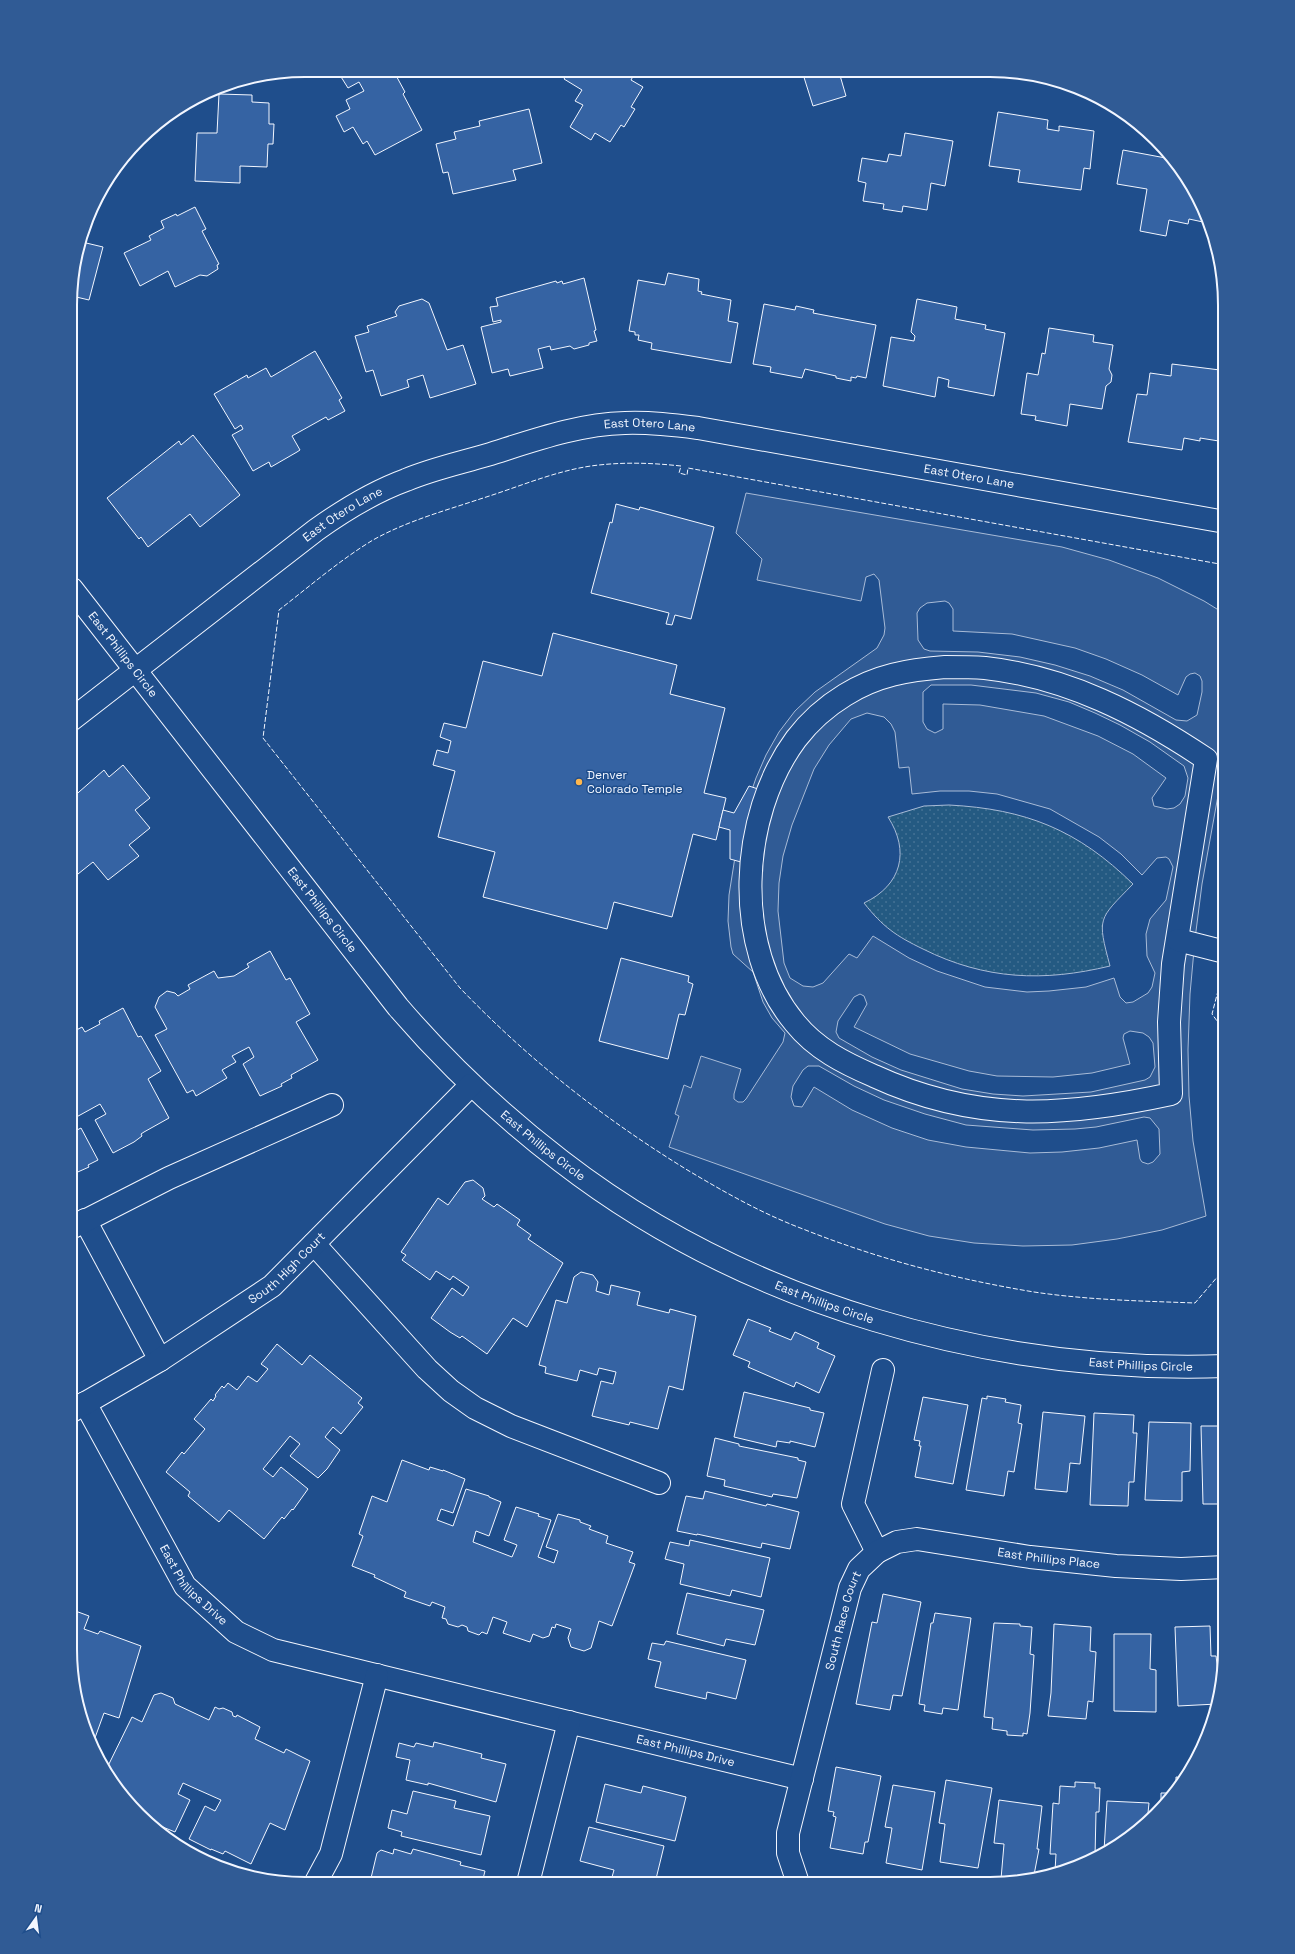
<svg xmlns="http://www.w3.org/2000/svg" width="1295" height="1954" font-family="'Space Grotesk',sans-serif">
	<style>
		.grass { fill: url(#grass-dots); stroke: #a8bbd7 }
		.parking { fill: #305b95; stroke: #a8bbd7; fill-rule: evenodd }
		.building { fill: #3563a3; stroke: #f2f6ff }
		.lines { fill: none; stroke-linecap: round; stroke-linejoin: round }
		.minor-casing { stroke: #f2f6ff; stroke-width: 24 }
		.minor { stroke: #1f4e8c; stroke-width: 22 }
		.fence { stroke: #f2f6ff; stroke-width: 1; stroke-dasharray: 5 2; stroke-linecap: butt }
		.poi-dot { fill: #ffb74d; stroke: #1f4e8c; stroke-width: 1.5 }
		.labels { text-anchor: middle; stroke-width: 3; stroke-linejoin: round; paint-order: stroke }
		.street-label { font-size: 12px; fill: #f2f6ff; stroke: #1f4e8c }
		.poi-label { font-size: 12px; fill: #f2f6ff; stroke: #1f4e8c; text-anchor: start }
		.rim { fill: none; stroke: #f2f6ff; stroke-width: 2 }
	</style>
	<defs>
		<pattern id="grass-dots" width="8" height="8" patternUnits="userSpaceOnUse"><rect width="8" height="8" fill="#245a82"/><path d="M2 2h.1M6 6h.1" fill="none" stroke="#447295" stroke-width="1.8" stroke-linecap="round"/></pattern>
	</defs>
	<rect width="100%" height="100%" fill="#1f4e8c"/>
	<!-- grass -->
	<path class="grass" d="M949 805C1026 809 1078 830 1133 884 1098 920 1097 917 1110 966 1044 982 985 980 923 949 896 936 883 927 864 903 902 885 910 851 888 817L924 806Z"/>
	<!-- parking -->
	<path class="parking" d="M746 493 1062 547 1109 560 1158 578 1204 601 1225 614V757L1202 884 1195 939 1190 994 1188 1050 1189 1096 1193 1141 1206 1216 1162 1230 1117 1239 1072 1245 1023 1246 974 1243 929 1236 885 1224 669 1147 679 1116 675 1114 684 1085 691 1088 701 1056 741 1069 734 1094V1099L738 1102H743L746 1099 783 1042 785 1033 772 1018 763 1002 753 972 733 954 731 947 728 921 729 895 738 838 746 807 756 778 766 755 779 732 795 711 815 692 877 648 884 635 885 628 879 580 874 574 866 577 861 601 757 580 762 559 736 533ZM945 601 949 603 953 609V631L1012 634 1075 648 1106 659 1142 675 1178 695 1186 677 1190 674 1195 673 1200 676 1202 681V692L1197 715 1187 721 1176 720 1123 690 1090 676 1055 665 1020 657 978 652 930 651 924 649 918 640 917 613 920 608 927 603ZM931 685H971L1036 693 1069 702 1095 713 1120 725 1150 742 1184 766 1188 778 1185 796 1180 804 1174 808 1167 809 1154 806 1152 798 1166 778 1133 754 1098 736 1044 716 980 705 943 704V729L935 733 927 729 923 722V692ZM867 713 884 717 891 724 895 732 899 768 909 767 912 794 940 791H969L997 794 1050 809 1099 837 1121 854 1142 875 1157 858 1166 857 1169 859 1173 867 1166 900 1150 919 1146 934 1147 956 1155 973 1152 987 1148 993 1133 1002 1126 1003 1120 997 1114 978 1086 987 1049 991 1027 992 985 987 937 971 909 958 873 936 857 958 849 954 823 983 813 987 803 986 790 978 784 963 778 911 779 883 783 856 792 825 814 769 829 745 851 719ZM860 994 864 996 867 1004 854 1027 910 1054 969 1071 997 1076 1053 1077 1092 1073 1130 1064 1123 1038 1124 1034 1130 1031 1143 1033 1149 1037 1153 1043 1155 1067 1150 1077 1145 1080 1091 1092 1023 1096 993 1094 962 1089 901 1070 872 1057 839 1038 836 1032 838 1021 854 997ZM808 1066H819L854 1086 884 1100 925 1114 966 1125 1033 1130 1075 1129 1096 1127 1144 1117 1150 1118 1159 1129 1160 1154 1153 1162 1148 1164 1142 1162 1140 1159 1137 1140 1099 1148 1062 1152 1030 1153 966 1147 928 1140 892 1128 852 1110 814 1087 802 1107 794 1106 791 1097 793 1086 803 1070Z"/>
	<!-- building -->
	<g class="building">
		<path d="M341 70H393L405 92 403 94 422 130 375 155 367 141 363 144 353 127 344 132 336 116 350 109 346 100 364 91 359 82 348 88 338 72Z"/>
		<path d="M569 71H636L631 80 643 87 631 107 635 109 624 127 621 125 610 142 595 133 591 140 570 127 583 105 575 101 582 90 564 79Z"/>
		<path d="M802 71 839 72 846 96 813 106Z"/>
		<path d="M219 94 252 95V102L269 103V124H274L273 144H268L267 167 240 166V183L195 181 197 133H217Z"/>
		<path d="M529 109 542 163 513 170 516 180 453 194 448 172 443 173 436 144 456 139 454 132 480 126 479 121Z"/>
		<path d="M998 112 1048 120 1047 129 1059 131V126L1094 131 1090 169 1084 168 1081 190 1018 182 1020 170 989 166Z"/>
		<path d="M905 133 953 141 945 186 931 183 927 210 903 206 902 212 883 209 884 204 863 201 866 183 858 181 862 158 887 162 889 154 901 156Z"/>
		<path d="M1123 150 1171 159V162L1177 163 1205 212 1203 222 1189 219 1188 224 1169 220 1166 236 1140 231 1147 189 1117 184Z"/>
		<path d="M195 207 206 229 202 231 219 264 217 265 218 269 207 276 200 275 175 287 168 271 140 286 124 253 151 240 149 236 164 228 161 221 176 214 177 216Z"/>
		<path d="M82 242 103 247 89 300 72 296V275Z"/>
		<path d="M668 273 699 279 698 291 702 292 701 294 731 300 728 321 738 323 731 363 651 349 652 343 638 340 639 335H635V332L629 331 638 280 665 285Z"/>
		<path d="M584 278 596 330 594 331 597 341 589 343V345L574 349 570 346 551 350 550 346 538 349 543 368 510 376 508 369 492 373 481 327 501 322V320L493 322 490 307 498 306 496 298 556 281 557 283 562 281 563 284Z"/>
		<path d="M422 299 429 303 447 350 463 345 476 384 430 398 423 375 407 380 409 387 381 396 373 370 366 372 355 336 369 332 367 326 397 316 395 312 399 306Z"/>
		<path d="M917 299 957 307 955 319 981 324 986 325 985 329 1005 333 994 396 948 387 949 380 938 377 935 397 883 386 891 337 914 341 915 336 911 332Z"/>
		<path d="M764 304 795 310 796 306 814 310 813 313 876 325 866 378 857 376 856 378 851 377V381L836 378V376L805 369 802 378 770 372 771 367 753 364Z"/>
		<path d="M1049 328 1094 335 1093 342 1113 345 1109 369 1112 375 1111 382 1106 386 1102 409 1070 404 1067 426 1035 420 1036 416 1021 414 1027 373 1038 375 1042 353 1045 354Z"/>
		<path d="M315 351 342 398 339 400 345 411 328 420 326 417 292 436 300 450 297 452 271 467 269 462 253 471 232 435 243 429 241 425 235 429 214 394 247 375 248 378 266 368 271 377Z"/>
		<path d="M1172 364 1220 370V372L1225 373 1223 382H1225V442L1200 438V441L1184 438 1182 450 1128 442 1137 394 1147 395 1150 373 1171 376Z"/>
		<path d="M193 435 240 495 200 527 190 514 148 547 141 537 139 539 107 498 179 441 181 445Z"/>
		<path d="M616 504 639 510 640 507 714 527 691 619 675 615 672 625 666 624 669 613 591 593 610 522 612 523Z"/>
		<path d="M553 633 677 665 670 694 725 708 704 793 726 798 716 840 693 834 672 917 614 902 607 929 483 897 495 852 438 837 455 771 433 765 437 750 448 753 451 741 440 737 444 723 466 728 483 661 542 676Z"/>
		<path d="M123 765 150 798 135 810 150 828 129 845 139 856 108 880 93 862 78 874 71 865V799L104 770 109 777Z"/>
		<path d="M749 786 761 790 743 842 741 862 730 859V830L719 827 723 810 734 813Z"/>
		<path d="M270 951 286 980 290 978 310 1014 296 1022 318 1060 291 1075 292 1078 281 1084 282 1086 260 1096 243 1064 254 1057 249 1047 232 1056 236 1062 222 1070 227 1078 196 1096 193 1090 187 1093 155 1035 167 1029 155 1007 159 997 167 991 175 993 178 996 190 989 188 985 214 971 218 978 234 976 249 967 247 964Z"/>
		<path d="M621 958 689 976 688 982 693 984 685 1015 679 1014 668 1059 599 1041Z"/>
		<path d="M123 1008 138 1037 141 1036 161 1071 148 1079 169 1118 144 1132 141 1134 142 1136 134 1142 113 1153 95 1120 106 1114 100 1104 71 1120V1033L82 1027 85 1032 100 1024 99 1021Z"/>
		<path d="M81 1128 98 1160 88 1165 89 1167 71 1175V1133Z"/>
		<path d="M473 1180 483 1188 485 1196 482 1199 494 1207 497 1204 520 1220 517 1225 531 1235 528 1239 563 1263 527 1327 513 1318 487 1354 462 1336 460 1338 450 1332 431 1318 452 1288 463 1296 469 1287 453 1276 450 1280 436 1271 430 1280 402 1260 406 1255 401 1252 438 1198 448 1205 465 1182Z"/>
		<path d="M581 1272 593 1275 598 1282 596 1291 609 1295 611 1285 640 1292 637 1305 669 1313 670 1309 696 1316 683 1390 669 1386 658 1429 630 1422 629 1425 592 1416 601 1381 613 1384 616 1372 599 1368 597 1375 580 1370 577 1381 545 1373 546 1367 539 1365 556 1300 567 1303 574 1277Z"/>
		<path d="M748 1319 771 1328 769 1331 791 1340 795 1332 819 1343 817 1348 835 1356 819 1393 796 1382 794 1387 748 1367 750 1362 733 1355Z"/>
		<path d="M277 1344 302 1365 310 1355 362 1398 358 1403 363 1407 341 1434 333 1427 325 1437 340 1450 327 1469 318 1478 290 1456 300 1444 290 1436 263 1469 273 1477 281 1467 308 1489 293 1510 292 1509 284 1519 282 1517 264 1539 229 1510 219 1522 188 1496 190 1492 166 1472 182 1452 184 1454 205 1429 194 1419 211 1399 213 1401 216 1396 215 1395 222 1386 224 1388 228 1383 237 1390 248 1376 257 1382 268 1369 261 1364Z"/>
		<path d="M744 1392 810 1408V1410L824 1413 815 1447 790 1441V1443L777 1441 776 1447 734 1437Z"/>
		<path d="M987 1396 1006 1399 1005 1402 1021 1405 1018 1423 1022 1424 1014 1472 1008 1471 1004 1496 966 1490 982 1398 987 1399Z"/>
		<path d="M923 1397 968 1405 953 1484 915 1477 921 1446H919L920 1441 914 1440Z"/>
		<path d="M1043 1412 1085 1416 1080 1464 1070 1463 1067 1492 1035 1489Z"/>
		<path d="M1094 1413 1134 1415 1133 1433H1137L1134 1482H1129L1128 1506 1090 1505Z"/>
		<path d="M1149 1422 1191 1423 1190 1471 1182 1472V1501L1145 1500Z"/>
		<path d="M1201 1426H1225V1504H1203Z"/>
		<path d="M715 1438 739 1444V1446L798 1458V1460L806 1462 797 1498 773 1494 772 1497 724 1486 725 1480 707 1476Z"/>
		<path d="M402 1460 429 1470 430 1467 443 1471V1470L465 1479 453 1513 441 1509 437 1520 453 1526 466 1489 489 1496V1497L501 1502 489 1536 476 1531 473 1542 512 1557 517 1545 504 1540 516 1507 539 1514 538 1516 551 1520 538 1557 554 1563 558 1551 546 1547 558 1514 580 1520V1522L591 1526 589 1529 608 1536 606 1543 633 1552 629 1562 635 1564 612 1626 599 1621 591 1648 584 1651 571 1647 568 1638 571 1629 556 1624 555 1628 552 1627 549 1636 543 1638 533 1634 530 1642 503 1633 507 1622 493 1617 487 1634 482 1632 479 1635 468 1631 467 1627 462 1625 458 1627 448 1624 446 1619 442 1618 445 1607 432 1602 430 1606 404 1597 406 1592 374 1577 375 1575 352 1566 363 1536 359 1534 372 1496 387 1502Z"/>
		<path d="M705 1491 766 1506 767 1504 799 1512 790 1549 762 1543 761 1548 697 1534V1535L677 1531 686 1496 703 1499Z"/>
		<path d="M690 1540 770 1558 761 1597 732 1590 730 1596 680 1584 684 1564 665 1559 670 1542 689 1546Z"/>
		<path d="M687 1593 764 1610 755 1645 726 1639 724 1646 677 1634Z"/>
		<path d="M883 1594 921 1602 902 1696 893 1695 890 1710 856 1704 872 1622 877 1623Z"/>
		<path d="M70 1609 89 1616 84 1629 98 1634 100 1631 141 1646 119 1718 104 1713 92 1746 88 1739 70 1649Z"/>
		<path d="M935 1613 971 1618 958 1710 943 1708 942 1714 924 1711 925 1705 919 1704 931 1623H933Z"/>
		<path d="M994 1623 1020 1624V1626L1032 1627 1030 1654 1034 1655 1030 1713 1027 1734 1023 1733V1736L1007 1735V1731L992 1729 993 1718 984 1717Z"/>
		<path d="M1054 1624 1091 1627 1090 1651 1096 1652 1093 1702 1088 1701 1086 1719 1048 1716 1051 1693Z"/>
		<path d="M1210 1626 1211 1656H1216L1217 1664 1218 1696 1217 1704 1178 1706 1175 1627Z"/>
		<path d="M1114 1634H1151L1150 1669 1156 1670V1712L1114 1711Z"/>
		<path d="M666 1641 746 1660 736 1699 707 1692 706 1699 655 1687 661 1662 648 1659 652 1643 664 1645Z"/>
		<path d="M161 1693 173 1698 175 1704 209 1720 215 1707 219 1709 223 1708 232 1712 233 1716 236 1717 237 1715 260 1727 255 1739 284 1753 286 1749 310 1761 285 1830 270 1823 251 1864 225 1851 223 1854 211 1849V1850L189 1839 205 1806 215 1811 221 1800 183 1783 178 1794 190 1800 175 1832 153 1823 144 1817 129 1802 130 1800 119 1792 106 1770 132 1717 142 1722 154 1695Z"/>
		<path d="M434 1742 482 1754 481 1758 506 1764 496 1802 428 1783V1785L406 1780 410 1760 396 1757 399 1743 414 1747 416 1743 433 1747Z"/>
		<path d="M836 1767 881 1776 868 1842H865L863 1854 830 1848 836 1817 833 1816 834 1812 828 1811Z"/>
		<path d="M1176 1777 1186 1778 1176 1790Z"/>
		<path d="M946 1780 992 1788 978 1868 940 1862 945 1824 939 1823Z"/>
		<path d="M1075 1782 1095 1783V1788H1100L1099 1812H1096L1095 1857 1080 1866 1055 1871 1056 1854H1050L1053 1803 1059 1804 1060 1786 1075 1787Z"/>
		<path d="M605 1784 641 1793 643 1786 686 1797 675 1841 596 1822Z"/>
		<path d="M893 1785 935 1792 922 1870 886 1863 892 1828 885 1827Z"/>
		<path d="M413 1791 456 1801 454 1808 490 1816 481 1855 401 1836 402 1832 388 1828 392 1810 407 1814Z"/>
		<path d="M1161 1793H1174L1161 1807Z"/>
		<path d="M999 1800 1042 1806 1037 1849H1039L1034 1875 1009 1880 1001 1879 1004 1844 994 1843Z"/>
		<path d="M1107 1801 1149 1803 1147 1823 1104 1851Z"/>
		<path d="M589 1827 664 1846 655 1883H635L612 1877 614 1870 580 1861Z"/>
		<path d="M394 1849 411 1854 413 1849 461 1862 460 1865 485 1871 482 1883 372 1881 371 1878 377 1853 381 1850 393 1854Z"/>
	</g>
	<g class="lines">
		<defs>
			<g id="minor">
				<path id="s1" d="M72 589 398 1007C447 1064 501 1115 561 1161 746 1304 992 1374 1225 1366"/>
				<path d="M945 667C958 667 972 667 985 668 1067 677 1139 714 1206 759L1173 964 1169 1022 1171 1094C1065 1117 976 1123 874 1076 844 1063 816 1049 795 1023 732 948 739 816 796 739 809 722 827 706 845 695 877 675 908 670 945 667Z"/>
				<path id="s2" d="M71 720 316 530C344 510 373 492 406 480 432 469 460 463 487 455 532 441 578 424 625 423 650 422 674 425 698 428L1225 522"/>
				<path d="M1178 940 1225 952"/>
				<path d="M85 1220 160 1360"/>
				<path d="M71 1228 169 1178 332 1105"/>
				<path d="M314 1244 427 1369 451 1391 475 1408 511 1426 659 1483"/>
				<path id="s3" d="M85 1403 185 1586 236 1632 273 1650 802 1779"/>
				<path id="s4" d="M70 1412 160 1360 272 1286 471 1085"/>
				<path d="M877 1552 853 1504 883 1370"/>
				<path d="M316 1882 331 1854 377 1675"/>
				<path d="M528 1883 569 1722"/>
				<path id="s5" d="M798 1883 788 1853V1833L850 1588 859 1569 877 1552 897 1542 917 1539 1030 1557 1116 1566 1181 1569 1225 1567"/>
			</g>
		</defs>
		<!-- minor casing -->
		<use href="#minor" class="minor-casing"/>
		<!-- minor -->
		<use href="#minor" class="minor"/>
		<!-- fence -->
		<g class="fence">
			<path d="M1225 1032 1212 1014 1225 964"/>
			<path d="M1225 1268 1195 1303C1142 1301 1088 1300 1034 1292 955 1279 878 1259 803 1229 763 1214 726 1193 689 1171 604 1119 529 1060 460 988L263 738 279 610C310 586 340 560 373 540 407 521 444 511 480 499 519 487 559 469 599 465 627 462 653 463 681 466L679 473 687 475 688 468 1225 565"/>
		</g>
	</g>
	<!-- markers -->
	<circle class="poi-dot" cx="579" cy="782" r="4"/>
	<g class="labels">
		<!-- street labels -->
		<g class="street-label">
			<text dy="4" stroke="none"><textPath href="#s2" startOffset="665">East Otero Lane</textPath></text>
			<text dy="4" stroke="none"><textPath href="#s2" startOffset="989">East Otero Lane</textPath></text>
			<text dy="4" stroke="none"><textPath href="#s2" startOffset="341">East Otero Lane</textPath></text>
			<text dy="4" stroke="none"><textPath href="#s1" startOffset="83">East Phillips Circle</textPath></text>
			<text dy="4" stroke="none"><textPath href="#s1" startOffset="407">East Phillips Circle</textPath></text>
			<text dy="4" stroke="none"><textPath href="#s1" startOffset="731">East Phillips Circle</textPath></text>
			<text dy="4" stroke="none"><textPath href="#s4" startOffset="261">South High Court</textPath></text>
			<text dy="4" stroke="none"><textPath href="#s1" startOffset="1055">East Phillips Circle</textPath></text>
			<text dy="4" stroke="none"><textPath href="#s1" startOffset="1379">East Phillips Circle</textPath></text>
			<text dy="4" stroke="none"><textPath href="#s5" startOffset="526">East Phillips Place</textPath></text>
			<text dy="4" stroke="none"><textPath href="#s3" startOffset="213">East Phillips Drive</textPath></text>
			<text dy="4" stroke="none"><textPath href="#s5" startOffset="271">South Race Court</textPath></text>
			<text dy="4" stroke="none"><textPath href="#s3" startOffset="743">East Phillips Drive</textPath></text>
		</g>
		<!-- poi labels -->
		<g class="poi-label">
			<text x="587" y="779">Denver<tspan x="587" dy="14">Colorado Temple</tspan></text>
		</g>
	</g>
	<!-- crop -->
	<path d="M0 0H1295V1954H0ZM305 77H990A228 228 0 0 1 1218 305V1649A228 228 0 0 1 990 1877H305A228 228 0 0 1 77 1649V305A228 228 0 0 1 305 77Z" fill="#305b95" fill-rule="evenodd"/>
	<path class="rim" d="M305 77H990A228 228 0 0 1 1218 305V1649A228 228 0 0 1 990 1877H305A228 228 0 0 1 77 1649V305A228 228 0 0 1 305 77Z"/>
	<!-- north arrow -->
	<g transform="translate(36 1918) rotate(14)" stroke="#1f4e8c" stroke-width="3" paint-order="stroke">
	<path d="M0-3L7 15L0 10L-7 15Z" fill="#f2f6ff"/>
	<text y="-6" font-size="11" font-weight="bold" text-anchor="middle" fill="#f2f6ff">N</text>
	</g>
</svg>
